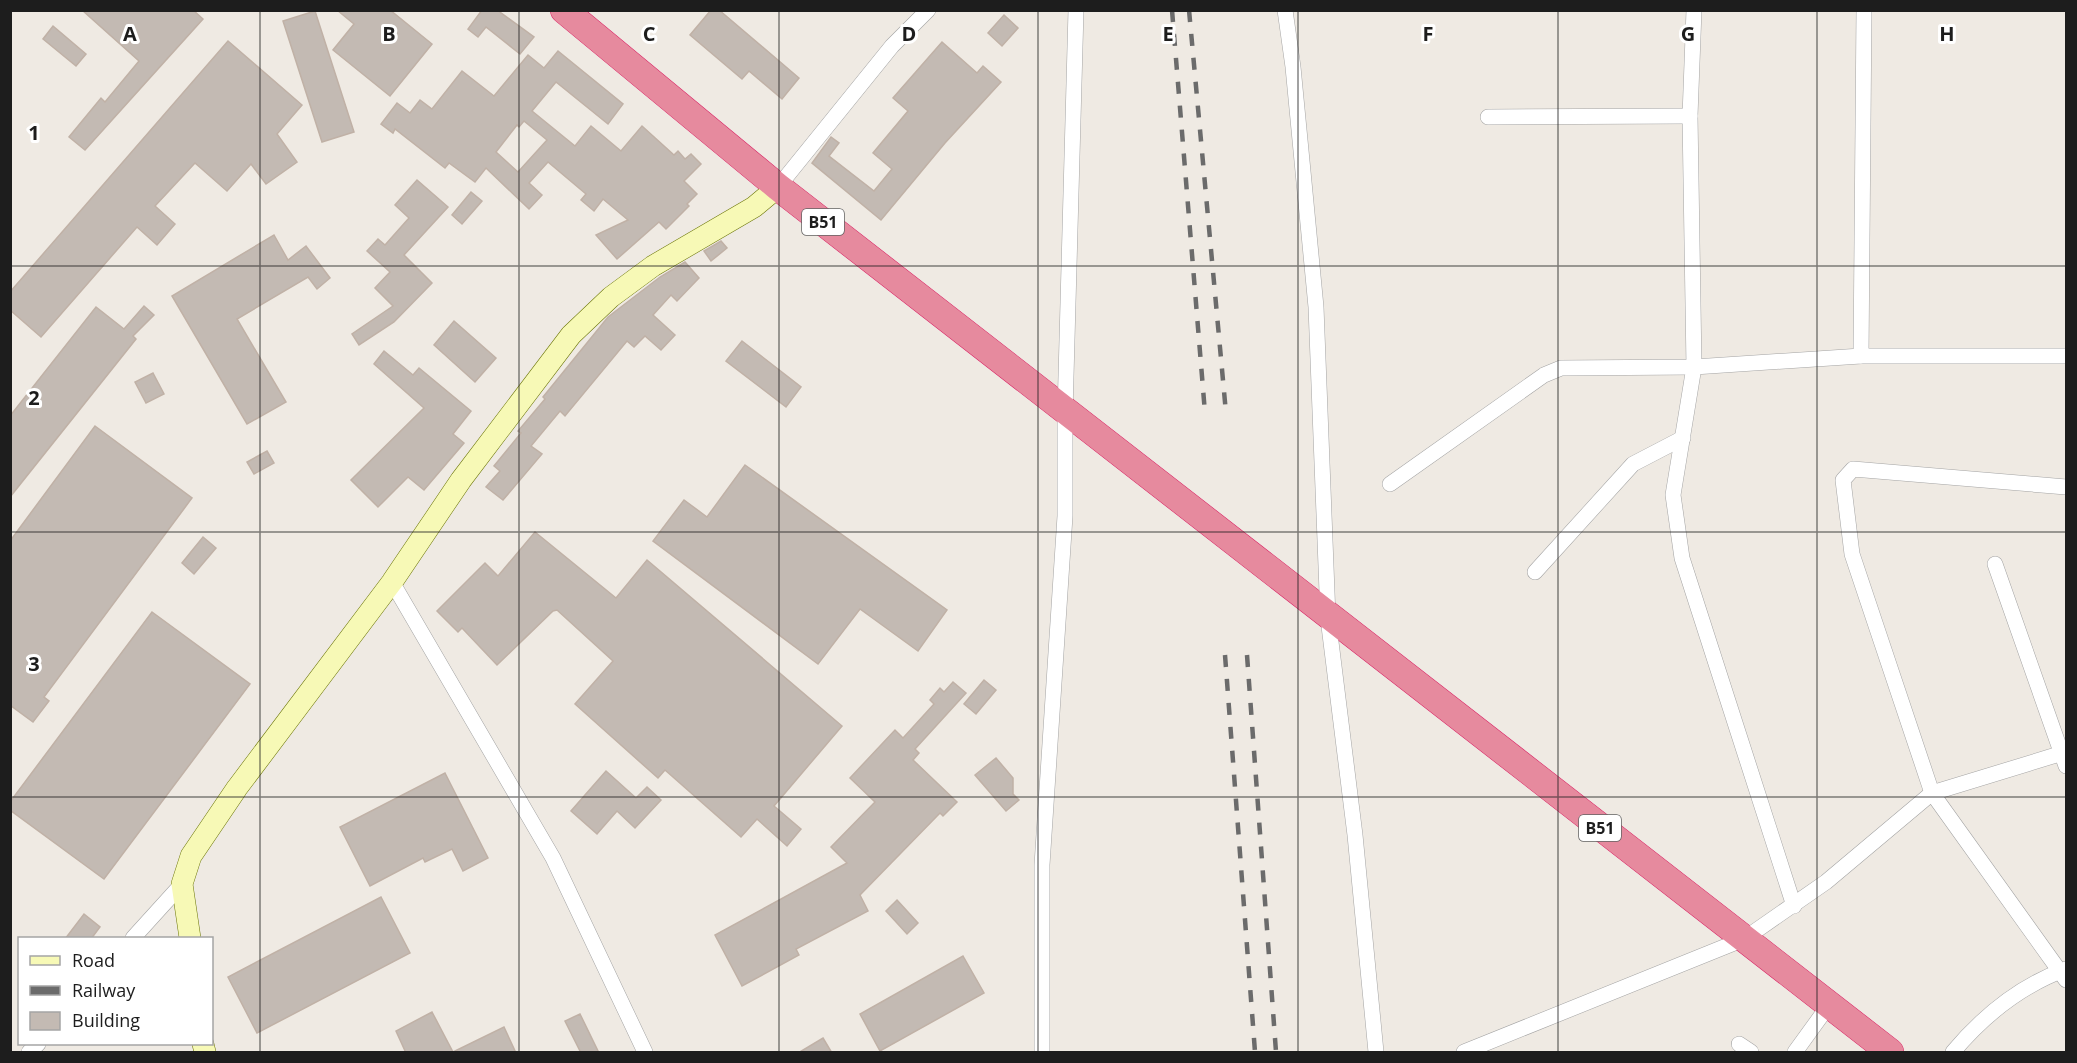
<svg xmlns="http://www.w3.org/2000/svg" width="2077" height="1063" font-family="'Open Sans',sans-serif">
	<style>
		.building { fill: #c3bab3; stroke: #c0b1a6; stroke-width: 1.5; fill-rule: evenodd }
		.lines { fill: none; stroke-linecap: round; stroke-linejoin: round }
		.street-casing { stroke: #a4a4a4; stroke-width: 16 }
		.secondary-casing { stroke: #6a7405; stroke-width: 22 }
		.highway-casing { stroke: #d92466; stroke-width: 28 }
		.street { stroke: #fff; stroke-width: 15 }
		.secondary { stroke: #f7f9b6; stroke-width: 21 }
		.highway { stroke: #e68a9e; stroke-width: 27 }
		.rail { stroke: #6b6b6b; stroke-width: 4.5; stroke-dasharray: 12 12; stroke-linecap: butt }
		.grid { fill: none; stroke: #1d1d1d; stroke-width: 1.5; stroke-opacity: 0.55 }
		.labels { text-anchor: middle; stroke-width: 6; stroke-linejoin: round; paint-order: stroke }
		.shield { fill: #fff; stroke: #616161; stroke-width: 1.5 }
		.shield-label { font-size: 16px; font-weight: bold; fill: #1d1d1d }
		.grid-label { font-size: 20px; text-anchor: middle; font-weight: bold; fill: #1d1d1d; stroke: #fff; stroke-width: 6; stroke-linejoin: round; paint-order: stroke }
	</style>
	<rect width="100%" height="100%" fill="#efeae3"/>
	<!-- building -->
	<g class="building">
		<path d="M82 10H193L203 19 85 150 69 137 101 98 105 102 139 61Z"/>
		<path d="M337 10H390L432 44 390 96 333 50 354 24Z"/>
		<path d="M482 10H497L534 37 520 54 486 27 478 37 468 29Z"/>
		<path d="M711 10H719L799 78 782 99 749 71 742 79 690 35Z"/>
		<path d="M315 11 354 132 322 142 283 21Z"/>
		<path d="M1004 15 1018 28 1002 46 988 33Z"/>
		<path d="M53 26 86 54 76 66 43 39Z"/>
		<path d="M228 41 302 105 277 134 297 162 266 184 251 164 227 191 195 163 155 206 175 224 157 245 137 227 41 337 10 310V292Z"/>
		<path d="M942 42 977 73 983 66 1001 82 945 143 881 220 812 163 831 137 839 143 829 156 874 191 892 169 873 153 908 111 893 98Z"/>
		<path d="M558 51 623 104 608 124 556 82 532 111 575 146 591 126 621 151 642 126 674 155 678 151 685 159 691 154 701 164 684 181 697 194 687 204 689 206 666 229 659 222 617 259 596 235 628 220 603 199 594 211 581 200 586 194 548 162 529 183 542 195 529 209 486 168 475 182 449 163 445 168 395 129 393 133 381 124 397 103 410 113 420 100 432 109 462 71 494 96 528 55 544 68ZM524 121 547 140 518 172 496 152 517 125 519 127Z"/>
		<path d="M417 180 448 207 404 255 432 283 394 322 359 345 352 334 393 306 375 288 390 272 367 251 378 239 385 245 409 218 395 205Z"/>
		<path d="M471 192 482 201 462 224 452 215Z"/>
		<path d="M274 235 288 260 306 246 330 278 317 289 308 277 237 319 286 402 247 424 172 296Z"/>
		<path d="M721 241 727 248 711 261 704 251Z"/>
		<path d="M685 262 699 278 677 301 671 295 653 315 675 335 661 350 645 336 634 347 627 341 565 416 560 411 531 446 542 454 503 500 486 487 500 471 494 466 521 433 518 431 545 399 543 397 608 317 660 277Z"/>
		<path d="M144 306 154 315 133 336 136 339 10 497V416L96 307 124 329Z"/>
		<path d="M454 321 496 358 475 382 434 345Z"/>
		<path d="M742 341 801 387 786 407 726 361Z"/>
		<path d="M384 351 413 375 419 368 471 411 453 434 464 443 424 490 408 477 378 507 351 480 424 408 374 364Z"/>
		<path d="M153 373 164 394 146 403 135 382Z"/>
		<path d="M95 426 192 498 44 697 49 701 33 722 10 705V541Z"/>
		<path d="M267 451 274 463 254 474 247 462Z"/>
		<path d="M745 465 947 610 918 651 860 609 818 664 653 541 684 500 707 517Z"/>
		<path d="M535 532 616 598 647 560 842 726 774 806 801 829 787 846 757 819 741 837 665 770 658 778 575 704 613 661 557 610 553 611 497 665 462 628 458 632 437 611 485 563 498 576Z"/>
		<path d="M203 537 216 548 194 574 182 563Z"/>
		<path d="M152 612 250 684 104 879 10 810V802Z"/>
		<path d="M984 680 996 690 976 714 964 704Z"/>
		<path d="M953 682 966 693 915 749 919 753 913 760 957 802 943 816 940 813 860 895 868 911 796 949 799 955 742 986 715 935 847 863 831 847 875 802 850 778 895 730 903 738 934 704 930 700 940 688 944 692Z"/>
		<path d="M996 758 1013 778V794L1019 800 1006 811 975 775Z"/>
		<path d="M606 771 636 798 647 787 661 800 635 828 617 811 597 834 571 811Z"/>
		<path d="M445 773 488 858 463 871 452 849 425 862 423 858 370 886 340 827Z"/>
		<path d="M381 897 410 953 257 1033 228 977Z"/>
		<path d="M897 900 918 923 907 934 886 911Z"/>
		<path d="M84 914 100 927 91 939H65Z"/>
		<path d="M963 956 984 993 880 1051 860 1014Z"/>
		<path d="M432 1012 453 1052 504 1027 516 1053H406L396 1031Z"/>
		<path d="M580 1014 599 1053H581L565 1021Z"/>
		<path d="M823 1038 832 1053H798Z"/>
	</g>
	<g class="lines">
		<defs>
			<g id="street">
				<path d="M1285 10 1293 67 1316 307 1328 618 1355 835 1376 1052"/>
				<path d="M1694 10 1690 116 1694 367 1673 495 1682 558 1794 906"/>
				<path d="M1488 117 1690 116"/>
				<path d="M778 187 892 46 928 10"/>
				<path d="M1861 356 1864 10"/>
				<path d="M1390 484 1544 375 1561 368 1694 367 1861 356H2066"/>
				<path d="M2066 487 1853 469 1843 480 1852 554 1932 793 2066 980"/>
				<path d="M1995 564 2066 766"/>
				<path d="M1535 572 1633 464 1683 438"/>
				<path d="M392 582 553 858 645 1052"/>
				<path d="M133 938 182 884"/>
				<path d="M1739 1044 1751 1052"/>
				<path d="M29 1052 38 1044"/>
				<path d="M1042 1052V865L1065 516V413L1076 10"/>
				<path d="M1464 1052 1744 939 1826 882 1932 793 2066 752"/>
				<path d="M1795 1052 1829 1005"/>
				<path d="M1953 1052C1984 1015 2020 986 2066 969"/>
			</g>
			<g id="secondary">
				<path d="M190 938 182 884 191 856 237 788 392 582 461 480 571 335 611 297 653 266 754 207 778 187"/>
				<path d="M203 1044 205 1052"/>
			</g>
			<path id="highway" d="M564 10 778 187 1890 1052"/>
		</defs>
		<!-- street casing -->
		<use href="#street" class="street-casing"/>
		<!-- secondary casing -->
		<use href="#secondary" class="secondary-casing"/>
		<!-- highway casing -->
		<use href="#highway" class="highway-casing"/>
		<!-- street -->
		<use href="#street" class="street"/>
		<!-- secondary -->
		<use href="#secondary" class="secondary"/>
		<!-- highway -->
		<use href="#highway" class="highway"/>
		<!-- rail -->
		<g class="rail">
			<path d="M1172 10 1205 413"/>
			<path d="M1189 10 1226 413"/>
			<path d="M1225 655 1255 1052"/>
			<path d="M1247 655 1276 1052"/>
		</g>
	</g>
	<!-- grid -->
	<path class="grid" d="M260 10V1052M519 10V1052M779 10V1052M1038 10V1052M1298 10V1052M1558 10V1052M1817 10V1052M10 266H2066M10 532H2066M10 797H2066"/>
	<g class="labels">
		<!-- shield labels -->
		<g class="shield">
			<rect x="802" y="209" width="42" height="26" rx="4.5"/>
			<rect x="1579" y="815" width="42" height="26" rx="4.5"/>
		</g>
		<g class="shield-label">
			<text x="823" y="228">B51</text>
			<text x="1600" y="834">B51</text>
		</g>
	</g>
	<g class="grid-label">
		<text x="130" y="41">A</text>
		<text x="389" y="41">B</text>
		<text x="649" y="41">C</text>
		<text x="909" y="41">D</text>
		<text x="1168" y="41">E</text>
		<text x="1428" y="41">F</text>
		<text x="1688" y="41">G</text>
		<text x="1947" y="41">H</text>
		<text x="34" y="140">1</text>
		<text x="34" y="405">2</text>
		<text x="34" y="671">3</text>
	</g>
	<!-- border -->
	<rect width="2077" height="1063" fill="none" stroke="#1d1d1d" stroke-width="24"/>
	<!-- legend -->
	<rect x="18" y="937" width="195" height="108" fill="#ffffff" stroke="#a5a5a5" stroke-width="1.5"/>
	<rect x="30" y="956" width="30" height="9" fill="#f7f9b6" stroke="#a5a5a5" stroke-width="1.5"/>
	<text x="72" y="967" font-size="18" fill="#1d1d1d">Road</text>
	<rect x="30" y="986" width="30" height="9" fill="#6b6b6b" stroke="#a5a5a5" stroke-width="1.5"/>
	<text x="72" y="997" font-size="18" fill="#1d1d1d">Railway</text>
	<rect x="30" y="1012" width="30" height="18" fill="#c3bab3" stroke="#a5a5a5" stroke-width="1.5"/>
	<text x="72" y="1027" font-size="18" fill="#1d1d1d">Building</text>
</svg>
